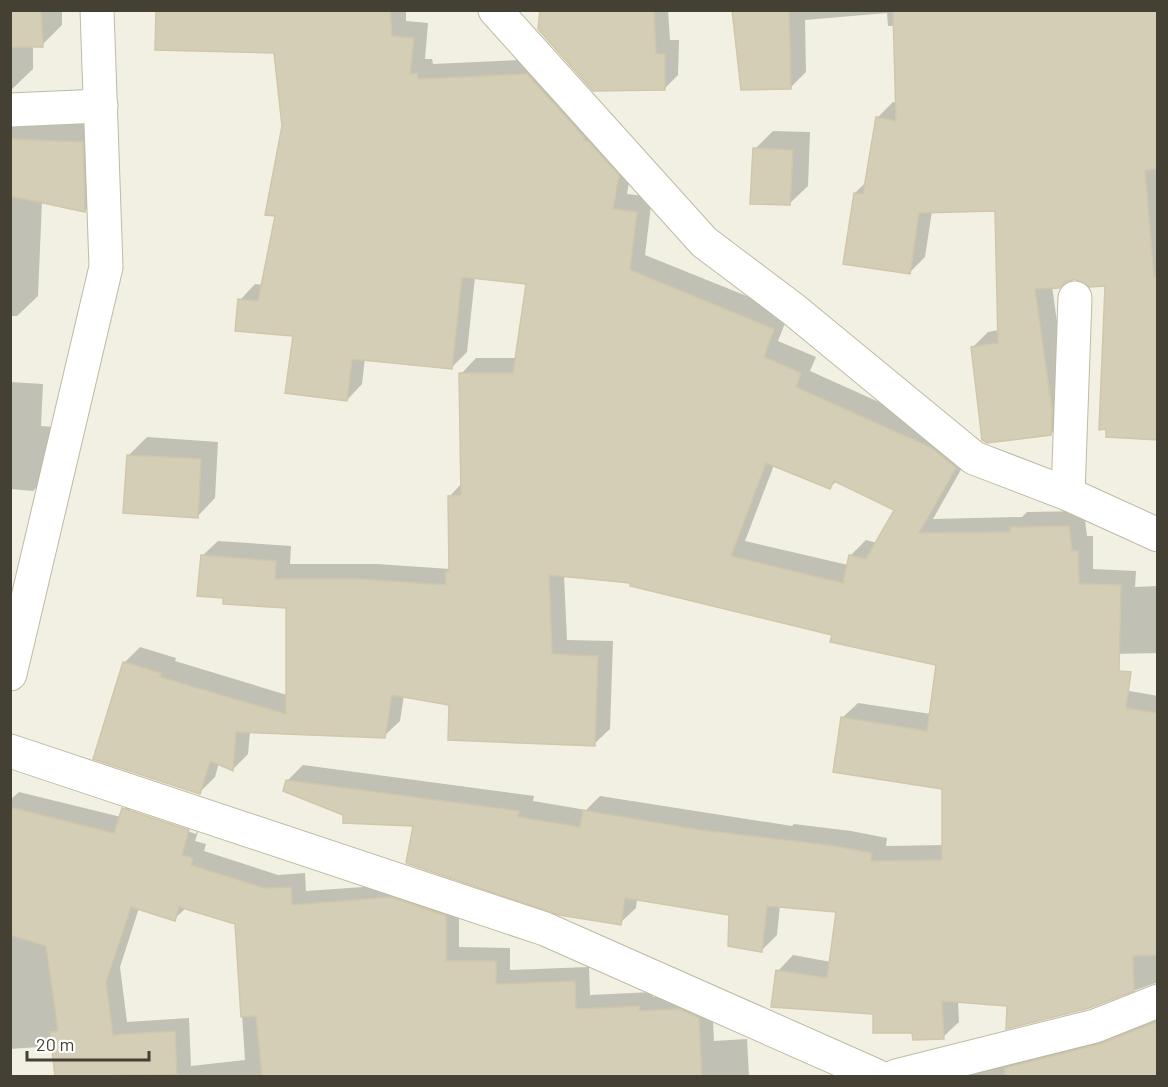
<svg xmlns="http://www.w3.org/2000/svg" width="1168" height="1087" font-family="Barlow,sans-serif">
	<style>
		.shadow { fill: #0003; fill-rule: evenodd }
		.building { fill: #d4ceb7; stroke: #d0c7aa; stroke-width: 1.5; fill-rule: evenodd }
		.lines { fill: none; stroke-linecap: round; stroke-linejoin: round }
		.street-casing { stroke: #bebaa5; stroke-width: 35 }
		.street { stroke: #fff; stroke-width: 33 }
	</style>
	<rect width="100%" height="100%" fill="#f2f0e2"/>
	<!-- shadow -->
	<g class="shadow">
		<path d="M10 10H62V25L42 45H33V69L11 90 14 99 102 122 105 191 85 211 42 201 38 296 17 316H10Z"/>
		<path d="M157 10H406V21L428 23 425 59H432L433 64 543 59 633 159 627 194 652 197 645 255 789 313 778 341 816 357 810 371 948 433 971 452 933 519 1022 517 1027 512 1084 511 1087 536H1093V569L1136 571 1135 587 1158 586V653L969 657 965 662 1158 696V982L1089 1007 958 1001 959 1022 943 1037 914 1031 778 971 793 955 831 962 837 911 780 905 777 935 762 950 731 914 637 899 636 908 620 923 415 824 345 814 287 781 303 765 534 796 533 801 586 810 600 796 792 826 794 824 851 831 887 838 886 846 944 845V788L842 718 858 703 931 714 945 666 834 634 632 582 564 575 567 640 613 641 610 729 594 744 451 703 404 695 400 721 384 736 250 731 248 754 233 769 219 763 215 777 199 793 95 758 125 662 140 647 176 658 175 661 287 695V607L225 597 202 556 218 541 291 546 290 564H377L450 569V496L462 483 461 374 476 358H517L527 282 475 277 467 352 452 367 365 358 362 384 347 400 294 335 240 300 255 284 263 285 277 215 283 126 275 51ZM774 465 830 487 837 481 896 509 877 543 866 540 850 556 848 565 745 541Z"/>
		<path d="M541 10H668L670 40H679L678 75 664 89Z"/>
		<path d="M735 10H1158V438L1107 284 1075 278 1052 286 1067 394 1066 418 1051 434 973 347 988 332 999 330 996 210 932 211 925 257 909 273 855 193 866 182 877 118 893 102 897 103 895 26H888L887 13 805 20 806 72 790 88Z"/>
		<path d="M773 131 810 132 808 186 789 204 755 149Z"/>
		<path d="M10 382 43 384 41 426 56 427 47 477 33 491 10 489Z"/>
		<path d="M147 437 218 442 215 498 197 517 129 455Z"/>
		<path d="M19 792 121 817 124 809 138 795 203 816 195 841 206 844 204 851 278 875 305 873 306 891 406 884 459 902V947L510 948V970L589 967 590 995 652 992 653 997 695 996 712 1004 714 1041 747 1039 749 1076H57L53 1046 10 1049V800ZM130 809 197 831 196 834 130 812ZM139 908 174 919 186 908 236 923 245 1060 191 1066 189 1018 127 1022 120 967Z"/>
		<path d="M1158 1014V1076H954Z"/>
	</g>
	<!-- building -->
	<g class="building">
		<path d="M10 10H41L43 47H10Z"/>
		<path d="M156 10H390L392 36 414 38 410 74 417 73 418 79 527 74 584 137V141H588L619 175 613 209 637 212 630 270 774 329 764 357 801 373 796 387 932 448 956 468 919 533 1010 532V527L1069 526 1072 551H1078L1079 584 1121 585 1119 671 1131 672 1126 708 1158 713V955L1133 956 1134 991 1089 1008 1006 1029 1007 1006 942 1001 944 1039 913 1040 912 1033H873V1014L771 1007 776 970 827 978 836 912 767 906 762 952 728 946 729 915 625 898 621 925 559 915 406 863 413 826 343 823V815L283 791 286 780 519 811 518 817 580 827 583 810 694 829 835 846 872 853 871 861 942 860V789L833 772 841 717 927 731 936 665 830 642 832 635 630 586V583L549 575 552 654 598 656 595 746 448 740 449 705 392 695 385 738 236 732 233 771 210 761 200 794 93 759 123 662 161 673 160 677 286 714V608L223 604V598L197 596 201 555 276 561 275 579H361L446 585 445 572H449L448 496 461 495 459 373H513L526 284 462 277 452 369 352 359 347 401 285 393 293 336 235 331 238 299 258 301 275 216 265 215 282 126 274 53 155 50ZM766 463 830 489 834 481 894 510 866 559 849 555 843 583 731 556Z"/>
		<path d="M540 10H654L656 54H665V90L593 91 538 29Z"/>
		<path d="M732 10H789L791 89 741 90Z"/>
		<path d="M893 10H1158V169L1145 170 1154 277H1158V440L1106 437V429L1099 430 1105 286 1089 287 1075 279 1066 282 1059 288 1035 289 1052 410 1051 435 987 443 982 440 971 347 998 343 995 211 919 213 910 274 843 264 854 193 863 194 876 117 896 121Z"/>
		<path d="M10 139 83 142 85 212 10 196Z"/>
		<path d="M753 148 793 150 790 205 750 204Z"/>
		<path d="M127 455 201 459 198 518 123 513Z"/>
		<path d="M10 807 114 833 122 808 189 830 182 855 193 858 191 865 264 888 291 887 292 905 391 897 446 916V961H496V984L575 981 576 1009 639 1006V1011L680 1009 699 1018 702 1077H262L256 1016 241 1017 235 924 179 907 175 921 131 907 106 982 113 1035 175 1031 177 1074 55 1077 50 1032 58 1031 46 946 10 935Z"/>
		<path d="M1153 1023H1158V1077H1004L1005 1068 1100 1044Z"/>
	</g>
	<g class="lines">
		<defs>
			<g id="street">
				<path d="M495 10 704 242 793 309 974 458 1068 494 1158 535"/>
				<path d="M10 110 101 106"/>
				<path d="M1068 494 1075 298"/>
				<path d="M10 674 106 267 97 10"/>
				<path d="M10 751 545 929 877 1076"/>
				<path d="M896 1076 1095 1026 1158 1001"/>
			</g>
		</defs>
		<!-- street casing -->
		<use href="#street" class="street-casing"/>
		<!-- street -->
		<use href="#street" class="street"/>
	</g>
	<!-- border -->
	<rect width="1168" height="1087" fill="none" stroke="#444033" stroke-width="24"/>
	<!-- scale -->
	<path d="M27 1051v9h122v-9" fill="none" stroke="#444033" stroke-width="3"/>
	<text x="36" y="1051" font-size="18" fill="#444033" stroke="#ffffff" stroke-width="4.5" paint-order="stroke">20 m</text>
</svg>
